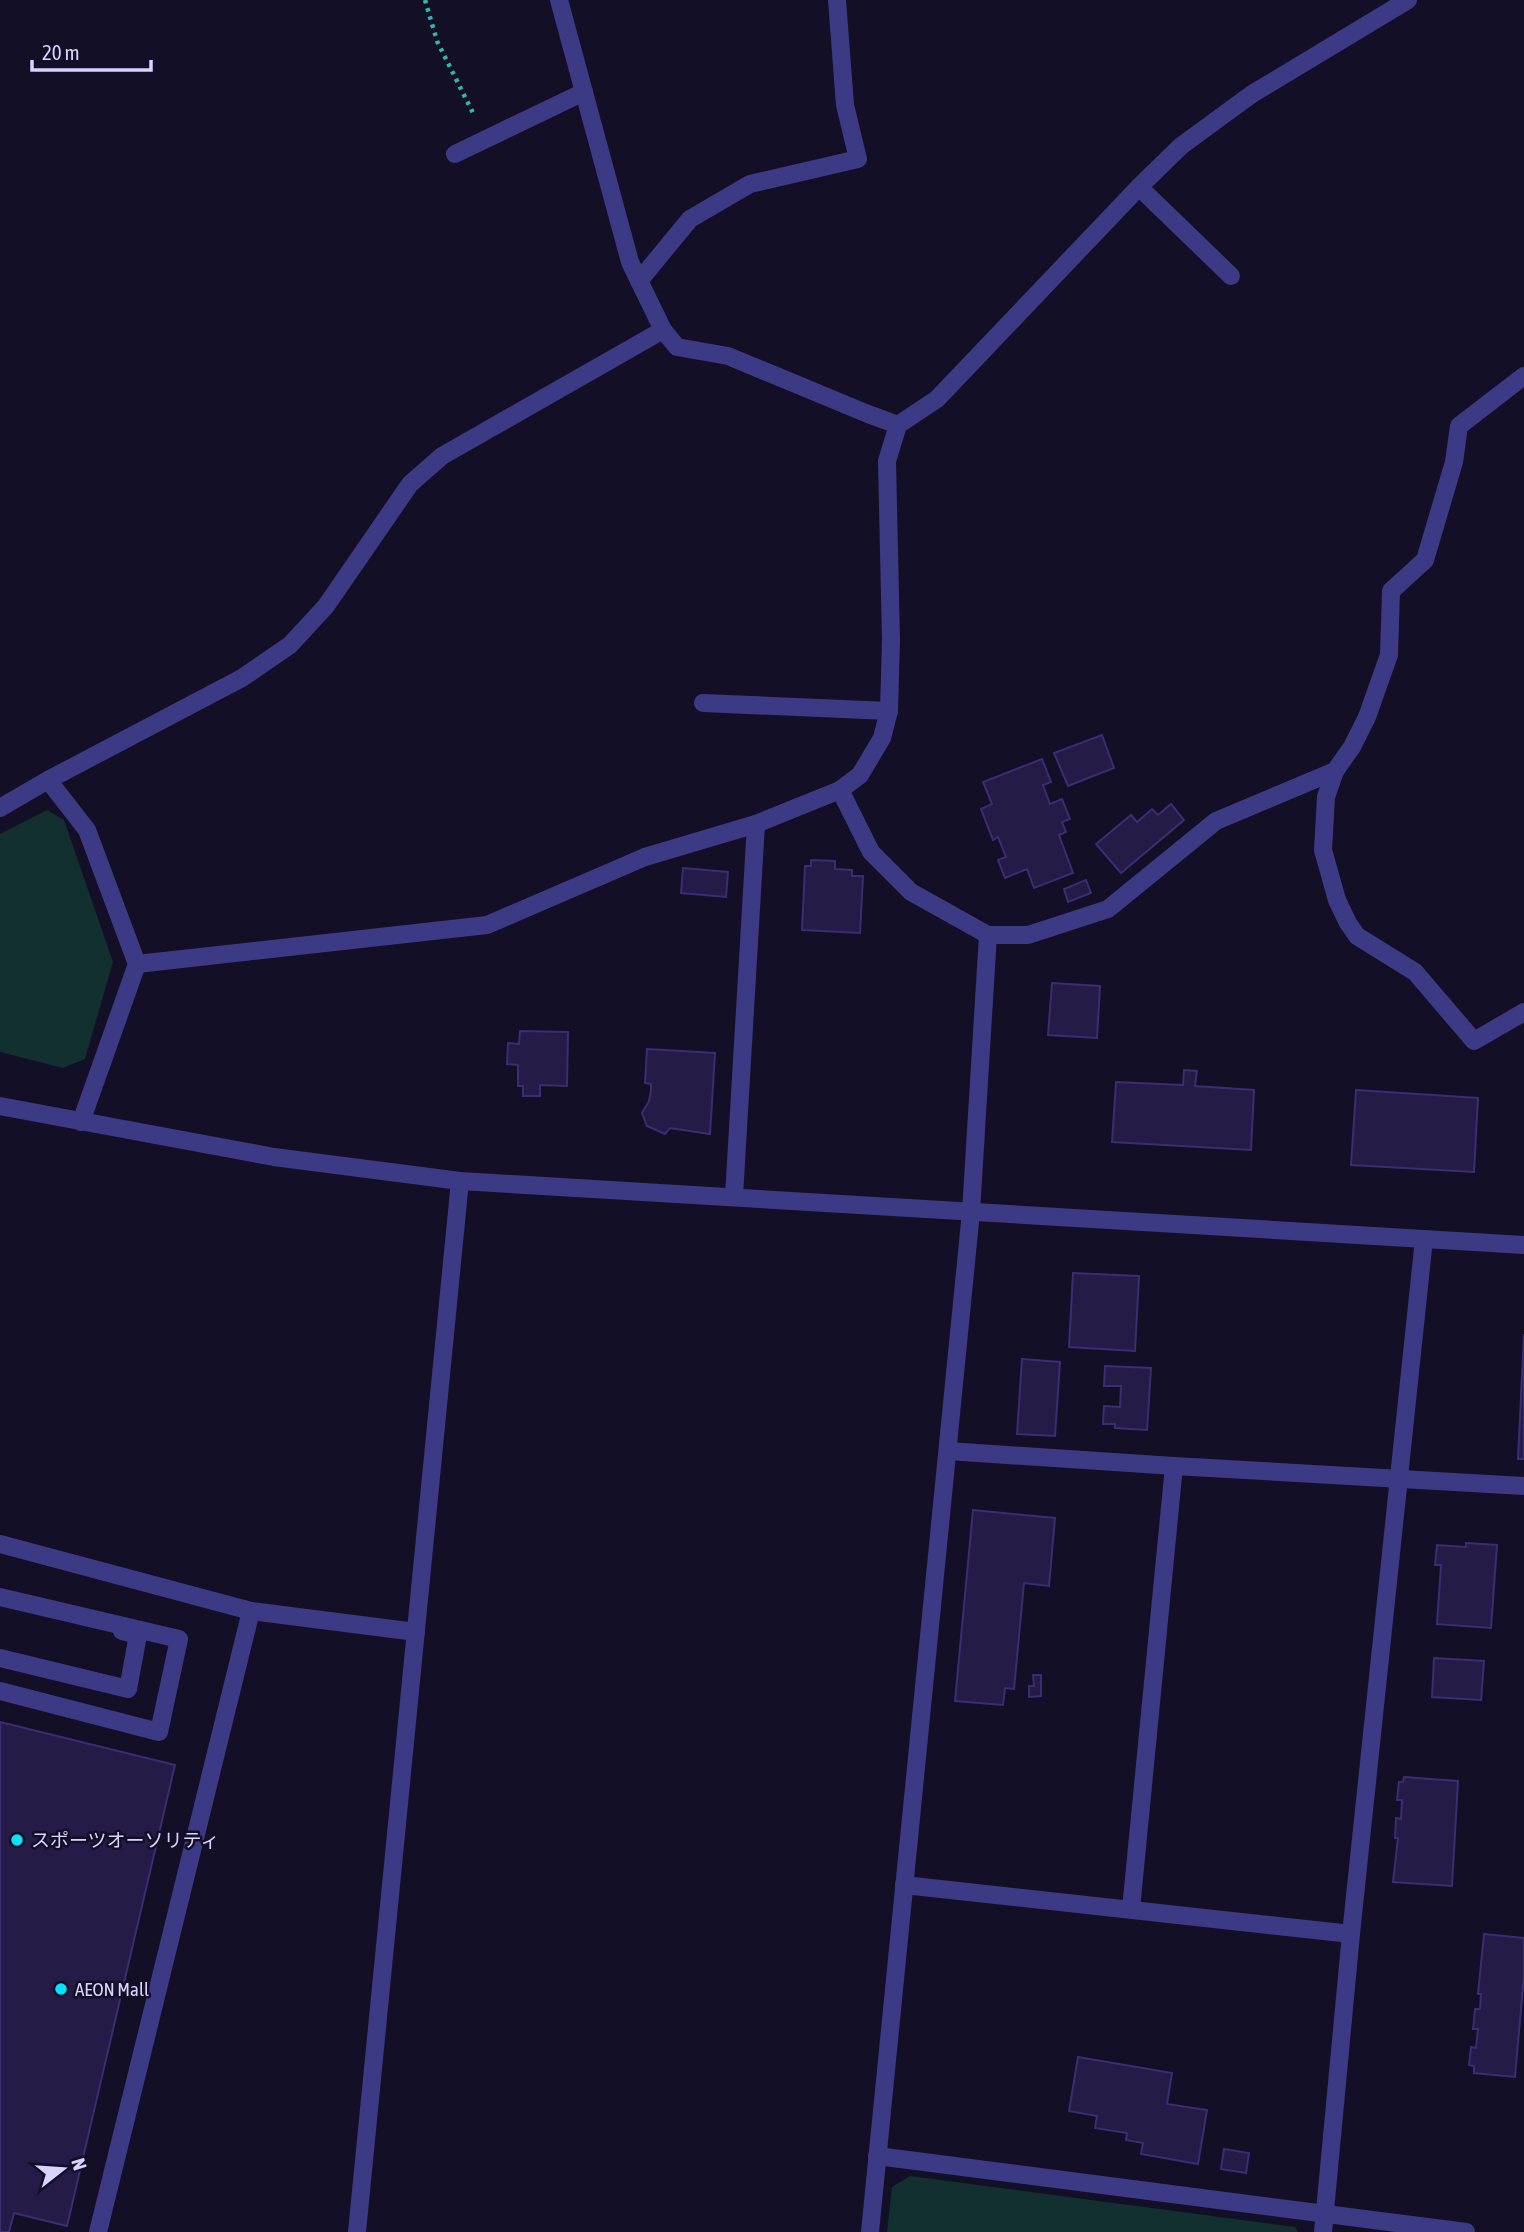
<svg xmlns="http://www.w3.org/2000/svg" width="1524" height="2232" font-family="'Asap Condensed','Noto Sans JP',sans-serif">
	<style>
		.green { fill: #12302f }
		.building { fill: #241b47; stroke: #3b2d73; stroke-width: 2 }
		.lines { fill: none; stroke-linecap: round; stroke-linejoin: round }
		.path { stroke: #2fb8b0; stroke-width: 4.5; stroke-dasharray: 3.5 5; stroke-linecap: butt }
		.minor { stroke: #3d3a85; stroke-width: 18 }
		.poi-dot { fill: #00e5ff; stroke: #130f26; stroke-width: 2.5 }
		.labels { text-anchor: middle; stroke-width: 5; stroke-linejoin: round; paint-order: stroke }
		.poi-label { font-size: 19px; fill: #d9d4ff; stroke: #130f26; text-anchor: start }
	</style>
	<rect width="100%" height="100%" fill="#130f26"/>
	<!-- green -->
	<g class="green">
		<path d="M47 810 64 820 113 962 85 1059 63 1068 0 1052V834Z"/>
		<path d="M910 2176 1295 2227 1298 2232H887L892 2187Z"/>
	</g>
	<!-- building -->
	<g class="building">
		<path d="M1102 735 1114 768 1068 786 1054 753Z"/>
		<path d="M1042 759 1051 782 1043 785 1050 804 1062 799 1070 819 1062 822 1066 832 1059 835 1073 873 1034 888 1027 869 1005 878 998 860 1006 857 998 837 993 840 981 809 992 804 983 782Z"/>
		<path d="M1171 804 1184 820 1121 873 1096 844 1131 815 1137 822 1152 809 1158 815Z"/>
		<path d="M811 860 835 861V869L852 870V876H863L860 933 802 930 805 866H811Z"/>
		<path d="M683 868 728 872 726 897 681 893Z"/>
		<path d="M1086 880 1091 893 1068 902 1064 889Z"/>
		<path d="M1052 983 1100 986 1097 1038 1048 1035Z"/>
		<path d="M520 1031 568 1032 567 1086 540 1085V1096H523V1086H518V1065L507 1064 508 1043 519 1044Z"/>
		<path d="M647 1049 715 1053 710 1134 670 1128 665 1134 647 1126 642 1113 649 1101 651 1091V1084L645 1083Z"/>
		<path d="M1184 1070 1197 1071 1195 1086 1254 1090 1251 1150 1112 1142 1116 1082 1183 1085Z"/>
		<path d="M1356 1090 1478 1098 1474 1172 1351 1165Z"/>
		<path d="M1073 1273 1139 1276 1135 1351 1069 1347Z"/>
		<path d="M1524 1334V1459H1518Z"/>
		<path d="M1022 1359 1060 1362 1055 1436 1017 1434Z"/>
		<path d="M1105 1366 1151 1368 1147 1430 1115 1428V1424H1103L1104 1406 1120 1407 1121 1386H1104Z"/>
		<path d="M973 1510 1055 1518 1049 1586 1024 1583 1014 1689 1005 1688 1003 1705 955 1701Z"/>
		<path d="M1466 1543 1497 1545 1491 1628 1437 1624 1441 1565H1435L1437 1545 1466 1547Z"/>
		<path d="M1434 1658 1484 1661 1481 1700 1432 1697Z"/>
		<path d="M1033 1675H1041V1696L1029 1697V1686H1034Z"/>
		<path d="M0 1722 175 1765 67 2226 14 2213 9 2232H0Z"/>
		<path d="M1404 1777 1458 1781 1452 1886 1393 1882 1398 1838H1395L1396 1818 1401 1819 1402 1800H1397L1399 1782H1403Z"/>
		<path d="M1484 1934 1524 1938V1975L1515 2077 1474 2073V2066L1469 2065 1471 2047 1476 2048 1478 2029H1473L1475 2009H1480L1481 1994H1478Z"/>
		<path d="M1078 2057 1172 2073 1167 2104 1207 2110 1198 2164 1141 2154 1143 2143 1126 2140 1127 2133 1095 2128 1097 2116 1069 2111Z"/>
		<path d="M1224 2149 1249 2153 1246 2173 1221 2169Z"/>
	</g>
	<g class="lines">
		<!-- path -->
		<path class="path" d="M425 0 437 41 474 115"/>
		<!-- minor -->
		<g class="minor">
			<path d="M559 0 630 262 663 330 677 347 728 356 868 414 898 425"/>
			<path d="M455 154 584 92"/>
			<path d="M1139 187 1231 276"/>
			<path d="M639 281 690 219 750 184 858 159 845 105 837 0"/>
			<path d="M703 703 889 711"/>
			<path d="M1335 771 1326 797 1323 850 1337 900 1348 923 1357 936 1415 972 1474 1041 1524 1012"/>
			<path d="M48 780 87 830 137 964 81 1122"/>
			<path d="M840 790 871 852 911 892 988 935H1028L1108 909 1216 821 1335 771 1352 747 1367 717 1389 655 1391 591 1425 560 1454 462 1459 426 1524 376"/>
			<path d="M0 808 48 780 242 678 290 645 326 606 410 484 442 456 663 330"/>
			<path d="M137 964 487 925 645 857 756 824 840 790 860 775 882 738 889 711 891 640 887 461 898 425 937 399 1139 187 1181 146 1252 94 1408 0"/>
			<path d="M0 1106 274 1157 460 1181 1524 1245"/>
			<path d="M734 1196 756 824"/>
			<path d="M948 1451 1174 1466 1524 1486"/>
			<path d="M0 1544 251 1611 416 1632"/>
			<path d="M0 1597 179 1639 159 1732 0 1691"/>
			<path d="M0 1658 128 1689 138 1635 122 1631"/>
			<path d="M904 1885 1351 1934"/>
			<path d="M1131 1909 1174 1466"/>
			<path d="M877 2156 1466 2232"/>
			<path d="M98 2232 251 1611"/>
			<path d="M357 2232 460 1181"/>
			<path d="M870 2232 971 1212 988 935"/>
			<path d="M1323 2232 1351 1934 1424 1239"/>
		</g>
	</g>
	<!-- markers -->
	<g class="poi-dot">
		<circle cx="17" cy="1840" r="7"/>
		<circle cx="61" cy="1989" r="7"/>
	</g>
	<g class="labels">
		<!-- poi labels -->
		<g class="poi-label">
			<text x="31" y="1847">スポーツオーソリティ</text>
			<text x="75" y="1996">AEON Mall</text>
		</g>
	</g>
	<!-- north arrow -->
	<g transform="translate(63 2169) rotate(73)" stroke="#130f26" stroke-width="5" paint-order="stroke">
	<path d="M0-5L12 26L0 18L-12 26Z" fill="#d9d4ff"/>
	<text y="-10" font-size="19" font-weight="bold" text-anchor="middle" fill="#d9d4ff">N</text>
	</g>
	<!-- scale -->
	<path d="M32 60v10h119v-10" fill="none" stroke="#d9d4ff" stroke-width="3.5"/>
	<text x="42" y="60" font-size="21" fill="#d9d4ff" stroke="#130f26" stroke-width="5" paint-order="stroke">20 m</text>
</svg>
